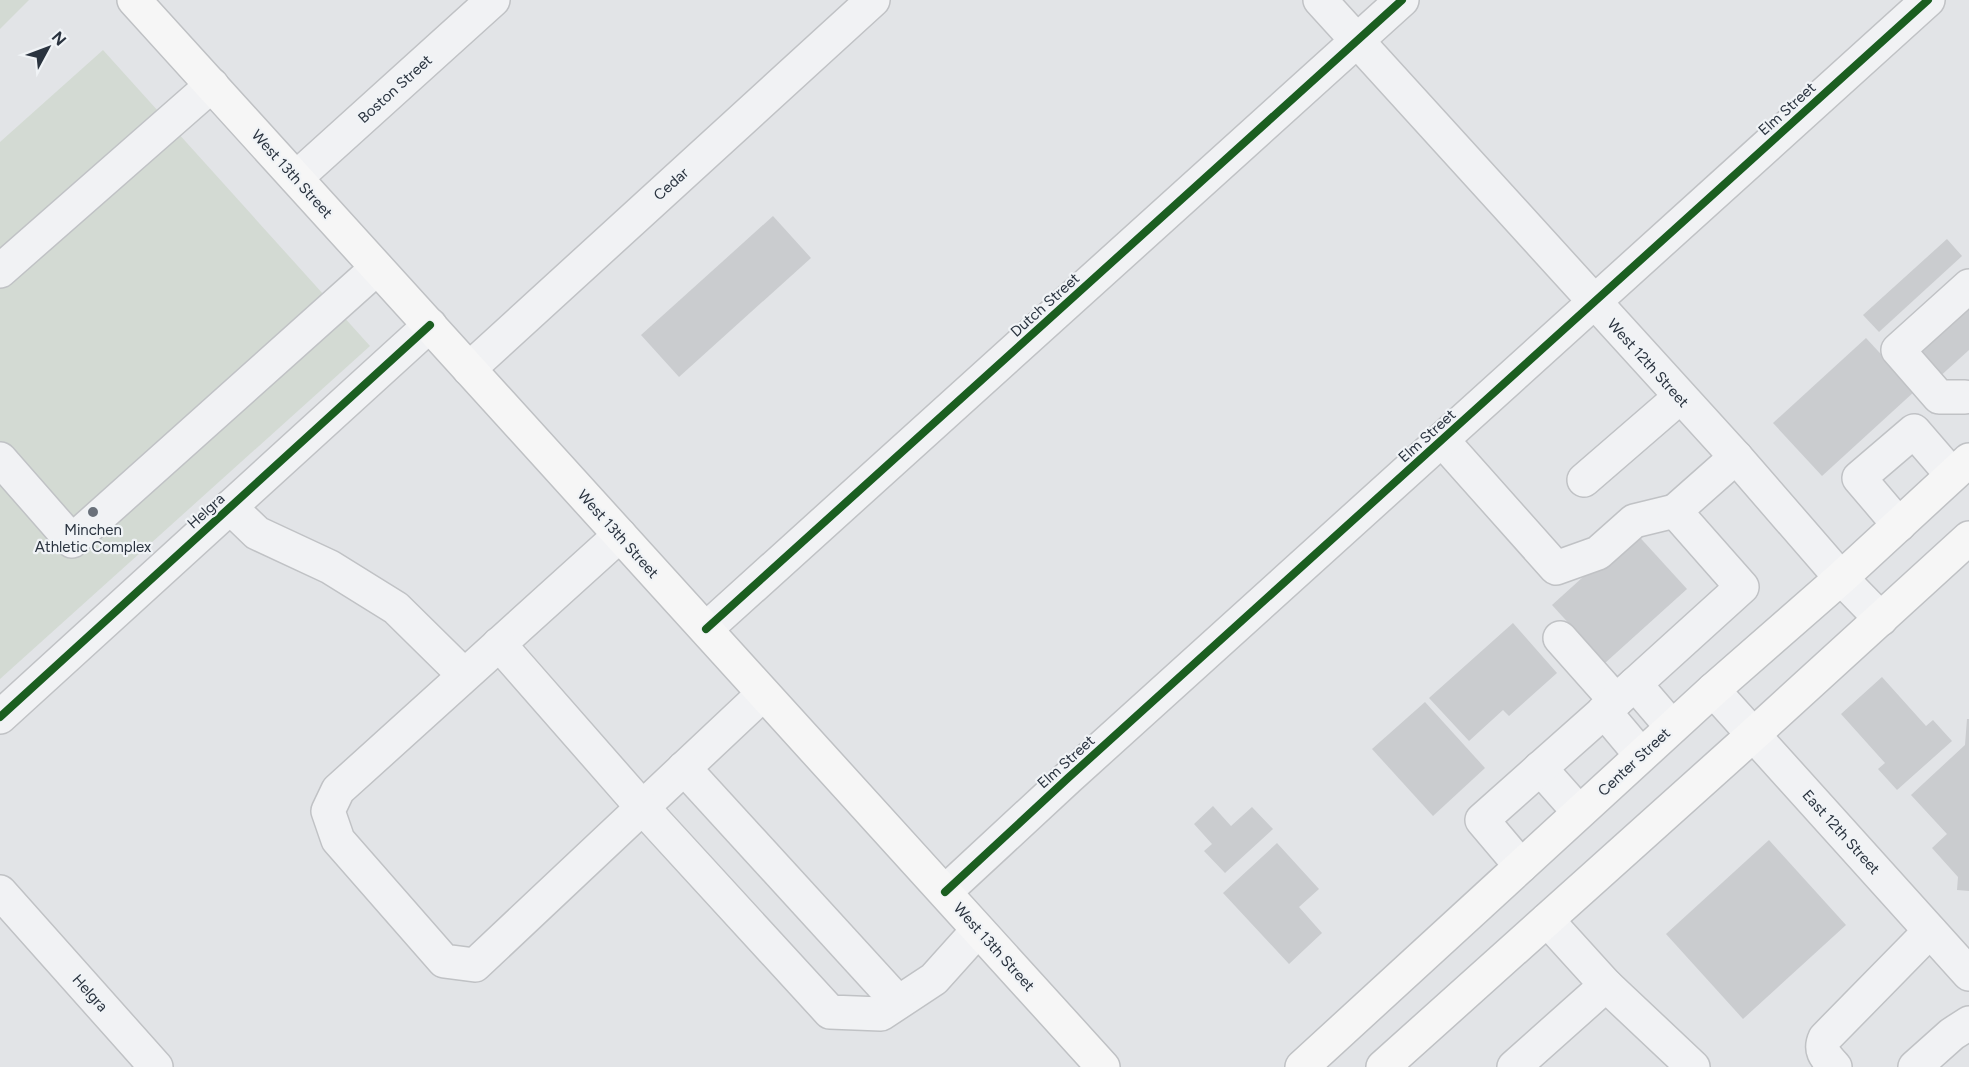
<svg xmlns="http://www.w3.org/2000/svg" width="1969" height="1067" font-family="Figtree,sans-serif">
	<style>
		.green { fill: #d3dad3 }
		.building { fill: #cacccf }
		.lines { fill: none; stroke-linecap: round; stroke-linejoin: round }
		.minor-casing { stroke: #c0c2c5; stroke-width: 36 }
		.major-casing { stroke: #bfc1c4; stroke-width: 36 }
		.minor { stroke: #f1f2f4; stroke-width: 33 }
		.major { stroke: #f6f6f6; stroke-width: 33 }
		.cycleway-casing { stroke: #f0f3f6; stroke-width: 11 }
		.cycleway { stroke: #1b5e20; stroke-width: 8 }
		.poi-dot { fill: #6a717a; stroke: #f0f3f6; stroke-width: 2 }
		.labels { text-anchor: middle; stroke-width: 4.5; stroke-linejoin: round; paint-order: stroke }
		.street-label { font-size: 15px; fill: #2a333f; stroke: #f0f3f6 }
		.poi-label { font-size: 15px; fill: #2a333f; stroke: #f0f3f6 }
	</style>
	<rect width="100%" height="100%" fill="#e2e4e7"/>
	<!-- green -->
	<g class="green">
		<path d="M0 0H29L0 29Z"/>
		<path d="M103 50 370 346 0 679V142Z"/>
	</g>
	<!-- building -->
	<g class="building">
		<path d="M773 216 811 258 679 377 641 335Z"/>
		<path d="M1947 239 1962 256 1879 332 1863 315Z"/>
		<path d="M1969 307V350L1937 379 1915 356Z"/>
		<path d="M1866 338 1915 391 1822 476 1773 423Z"/>
		<path d="M1634 531 1687 589 1605 663 1552 605Z"/>
		<path d="M1513 623 1557 673 1509 716 1503 710 1469 741 1429 698Z"/>
		<path d="M1882 677 1926 726 1933 720 1952 741 1897 790 1878 769 1885 763 1841 714Z"/>
		<path d="M1425 702 1485 768 1433 816 1372 749Z"/>
		<path d="M1967 719H1969V891L1957 890 1958 877 1932 848 1947 834 1911 795 1965 745Z"/>
		<path d="M1213 806 1231 826 1252 807 1273 829 1225 873 1204 851 1212 844 1194 824Z"/>
		<path d="M1769 840 1846 925 1743 1019 1666 934Z"/>
		<path d="M1277 843 1319 889 1299 907 1322 933 1289 964 1223 893Z"/>
	</g>
	<g class="lines">
		<defs>
			<g id="minor">
				<path d="M1320 0 1736 457 1841 578 1881 619"/>
				<path d="M296 178 493 0"/>
				<path d="M0 271 212 85"/>
				<path d="M469 369 873 0"/>
				<path d="M1965 397H1939L1898 350 1969 286"/>
				<path d="M1442 440 1556 568 1598 553 1634 521 1675 511"/>
				<path d="M0 459 72 541 377 268"/>
				<path d="M1584 480 1680 397"/>
				<path d="M230 507 257 533 330 567 396 608 464 675"/>
				<path d="M1899 525 1859 478 1914 431 1952 475"/>
				<path d="M620 535 338 790 328 811 338 840 444 961 475 965 763 694"/>
				<path d="M706 629 1402 0"/>
				<path d="M1560 638 1616 701"/>
				<path d="M499 644 642 807 830 1012 881 1014 934 979 978 930"/>
				<path d="M1713 690 1969 974"/>
				<path d="M1604 711 1641 755"/>
				<path d="M0 717 430 325"/>
				<path d="M1672 727 1635 684 1742 587 1675 511 1736 457"/>
				<path d="M684 768 898 1002"/>
				<path d="M1540 768 1579 812"/>
				<path d="M1521 866 1482 820 1635 684"/>
				<path d="M0 892 156 1067"/>
				<path d="M945 892 1068 778 1928 0"/>
				<path d="M1606 985 1693 1067"/>
				<path d="M1514 1067 1606 985 1547 920"/>
				<path d="M1835 1067C1826 1057 1819 1051 1825 1038L1930 931"/>
				<path d="M1915 1067 1952 1034 1969 1023"/>
			</g>
			<g id="major">
				<path d="M134 0 1103 1067"/>
				<path d="M1302 1067 1713 690 1841 578 1969 460"/>
				<path d="M1383 1067 1753 735 1969 538"/>
			</g>
		</defs>
		<!-- minor casing -->
		<use href="#minor" class="minor-casing"/>
		<!-- major casing -->
		<use href="#major" class="major-casing"/>
		<!-- minor -->
		<use href="#minor" class="minor"/>
		<!-- major -->
		<use href="#major" class="major"/>
		<defs>
			<g id="cycleway">
				<path d="M706 629 1402 0"/>
				<path d="M0 717 430 325"/>
				<path d="M945 892 1068 778 1928 0"/>
			</g>
		</defs>
		<!-- cycleway casing -->
		<use href="#cycleway" class="cycleway-casing"/>
		<!-- cycleway -->
		<use href="#cycleway" class="cycleway"/>
	</g>
	<!-- markers -->
	<circle class="poi-dot" cx="93" cy="512" r="6"/>
	<g class="labels">
		<!-- street labels -->
		<g class="street-label">
			<text transform="translate(395 89) rotate(-42)" y="5">Boston Street</text>
			<text transform="translate(1787 109) rotate(-42)" y="5">Elm Street</text>
			<text transform="translate(292 174) rotate(48)" y="5">West 13th Street</text>
			<text transform="translate(671 184) rotate(-42)" y="5">Cedar</text>
			<text transform="translate(1045 305) rotate(-42)" y="5">Dutch Street</text>
			<text transform="translate(1648 363) rotate(48)" y="5">West 12th Street</text>
			<text transform="translate(1427 436) rotate(-42)" y="5">Elm Street</text>
			<text transform="translate(206 511) rotate(-42)" y="5">Helgra</text>
			<text transform="translate(618 534) rotate(48)" y="5">West 13th Street</text>
			<text transform="translate(1066 762) rotate(-42)" y="5">Elm Street</text>
			<text transform="translate(1634 762) rotate(-43)" y="5">Center Street</text>
			<text transform="translate(1841 832) rotate(48)" y="5">East 12th Street</text>
			<text transform="translate(994 947) rotate(48)" y="5">West 13th Street</text>
			<text transform="translate(90 993) rotate(48)" y="5">Helgra</text>
		</g>
		<!-- poi labels -->
		<g class="poi-label">
			<text x="93" y="535">Minchen<tspan x="93" dy="17">Athletic Complex</tspan></text>
		</g>
	</g>
	<!-- north arrow -->
	<g transform="translate(48 48) rotate(49)" stroke="#f0f3f6" stroke-width="4.5" paint-order="stroke">
	<path d="M0-4.5L10 22L0 15L-10 22Z" fill="#2a333f"/>
	<text y="-9" font-size="16" font-weight="bold" text-anchor="middle" fill="#2a333f">N</text>
	</g>
</svg>
